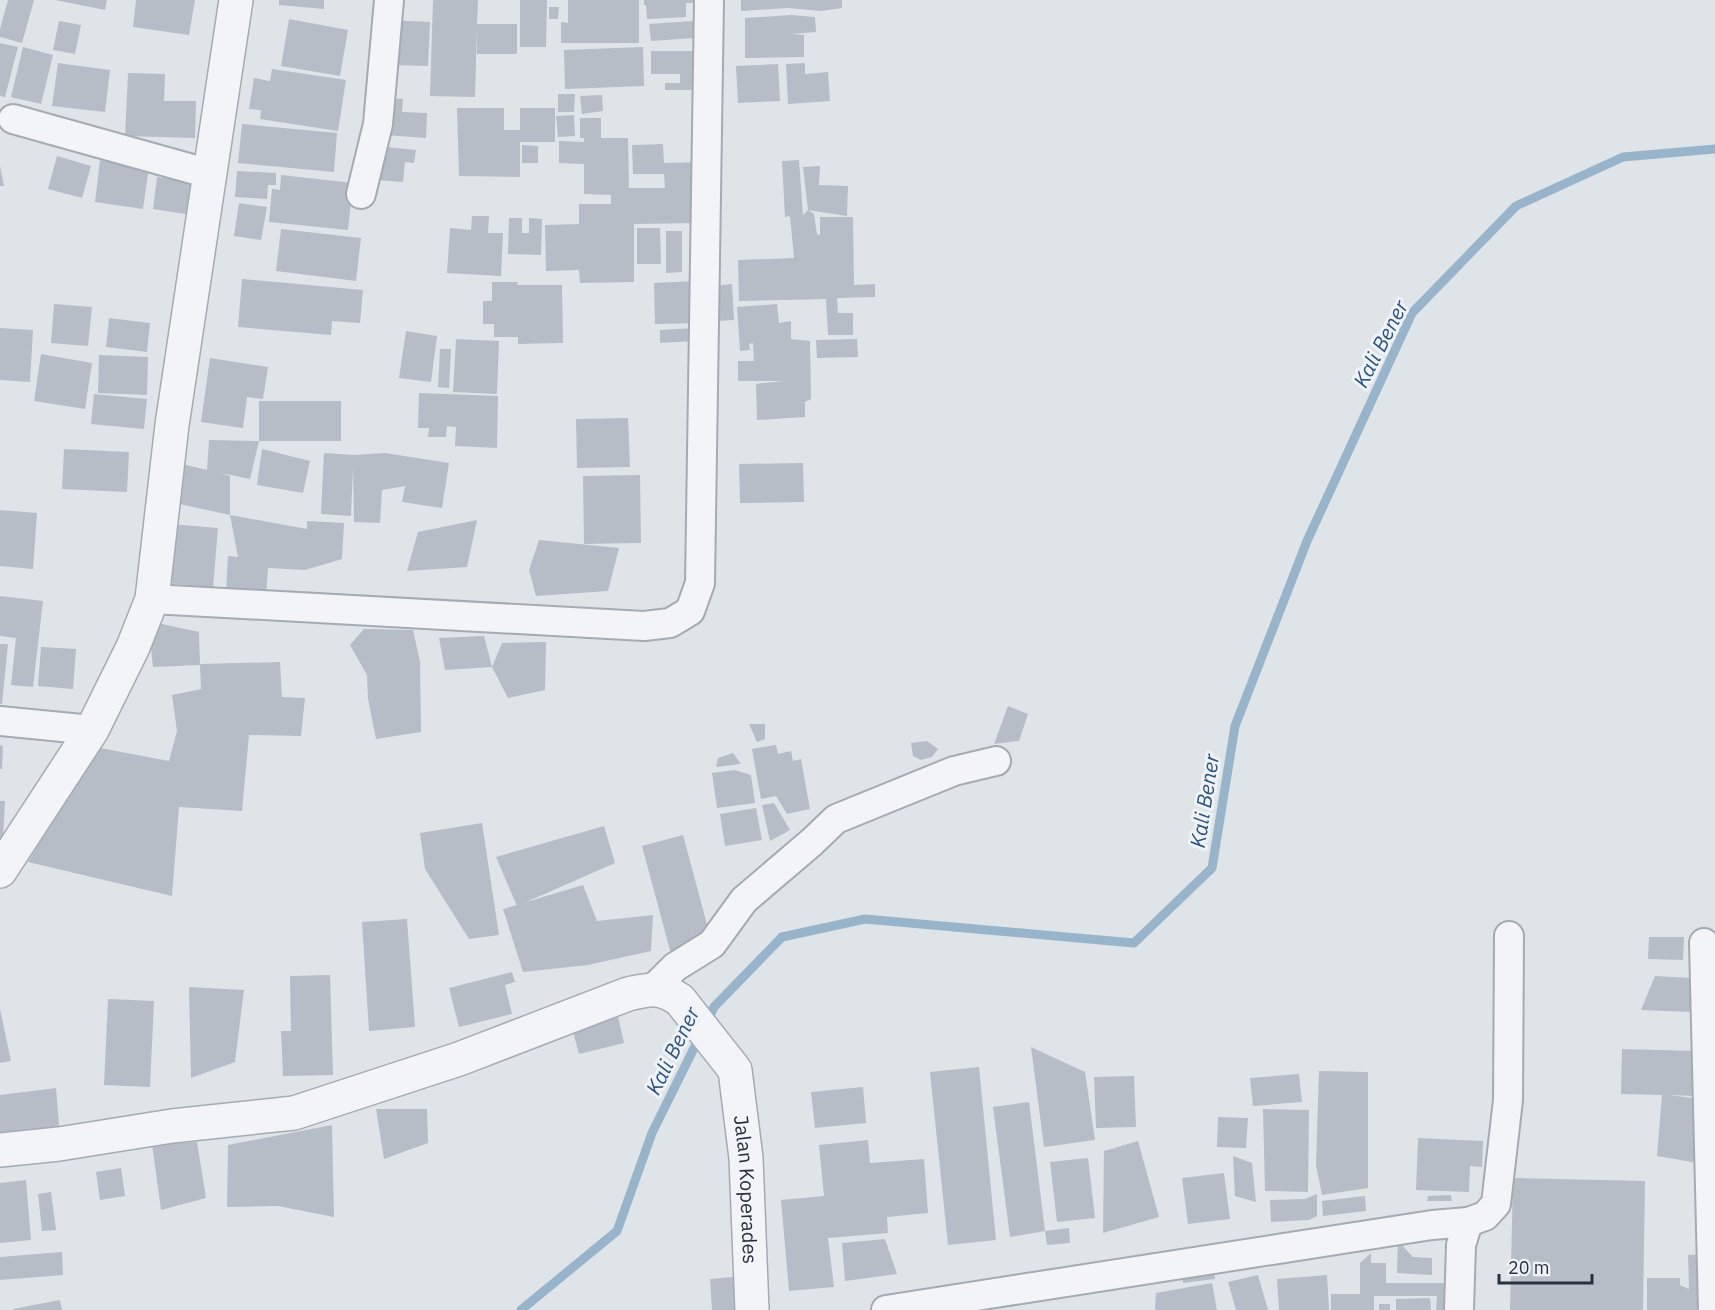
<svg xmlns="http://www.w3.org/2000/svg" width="1715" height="1310" font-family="'IBM Plex Sans',sans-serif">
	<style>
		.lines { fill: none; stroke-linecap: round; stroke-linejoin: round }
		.stream { stroke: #98b4cb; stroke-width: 9 }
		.building { fill: #b6bdc6 }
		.minor-casing { stroke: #a4abb3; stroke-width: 32 }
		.tertiary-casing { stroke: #a4abb3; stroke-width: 36 }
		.minor { stroke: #f2f4f7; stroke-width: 28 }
		.tertiary { stroke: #f2f4f7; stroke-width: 33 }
		.labels { text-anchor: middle; stroke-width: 6; stroke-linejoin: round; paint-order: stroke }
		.street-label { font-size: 20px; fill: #273241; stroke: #eff3f7 }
		.water-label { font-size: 21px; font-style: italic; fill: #2f5478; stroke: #eff3f7 }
	</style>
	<rect width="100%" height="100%" fill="#dfe4e9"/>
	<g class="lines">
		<!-- stream -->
		<g class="stream">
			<path d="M706 1024 714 1007 782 937 865 919 1134 943 1212 868 1235 726 1307 541 1412 313 1516 206 1623 157 1715 149"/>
			<path d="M521 1310 617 1231 652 1133 700 1036"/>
		</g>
	</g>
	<!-- building -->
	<g class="building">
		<path d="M8 0H34L22 43 0 37V29Z"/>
		<path d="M55 0H107L105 10Z"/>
		<path d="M136 0H195L189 35 133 27Z"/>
		<path d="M279 0H324V9L279 5Z"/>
		<path d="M433 0H478L477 24H517V54H477V27L475 97 430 96Z"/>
		<path d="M520 0H547L546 47H520Z"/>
		<path d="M568 0H639V43H561V22L568 23Z"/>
		<path d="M644 0H695L696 3H686V17L647 19 646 5H644Z"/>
		<path d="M741 0H842V8L821 11 788 8 741 11Z"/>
		<path d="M549 7H559L558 19H549Z"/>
		<path d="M791 15 815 17 816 32 791 34 804 35V57L745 58V18Z"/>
		<path d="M289 19 348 30 340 76 281 66Z"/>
		<path d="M389 20 430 22 428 66 388 65Z"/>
		<path d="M59 21 81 25 75 54 53 50Z"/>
		<path d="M694 21 695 38 651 41 649 24Z"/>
		<path d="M0 43 18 47 5 97 0 96Z"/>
		<path d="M23 47 53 55 41 104 11 97Z"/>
		<path d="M643 47 644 86 565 89 564 50Z"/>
		<path d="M651 51H693L692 90H665V83H680V74H651Z"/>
		<path d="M58 63 110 70 105 112 52 106Z"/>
		<path d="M805 63V74L828 72 830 101 788 104 786 64Z"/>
		<path d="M778 64 780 101 738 103 736 66Z"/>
		<path d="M272 69 346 80 338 131 260 119 261 110 249 109 254 78 270 81Z"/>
		<path d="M128 73 165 74 164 101H196L195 138 125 136Z"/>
		<path d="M558 94H575L574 112H558Z"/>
		<path d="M602 95 603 111 582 114 580 96Z"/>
		<path d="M387 98 403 99 402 112 427 113 426 138 385 135Z"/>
		<path d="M457 108H504V130H520V108H555V142H520V177L459 176Z"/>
		<path d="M574 115 575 136 558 137 556 116Z"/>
		<path d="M580 118H601V138H628L629 188H665L664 174H633L632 145 663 144 664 163 701 162 702 223 634 224V282L580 283 579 270 546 271 545 225 579 224V204H611V195L584 194V164L559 163V141L584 142V138H580Z"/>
		<path d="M242 124 337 133 334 172 238 163Z"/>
		<path d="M522 145 538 146V163H522Z"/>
		<path d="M377 146 416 150 414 163 405 162 403 182 374 180Z"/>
		<path d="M57 156 91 166 82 198 48 189Z"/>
		<path d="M100 160 149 167 143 209 95 202Z"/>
		<path d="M799 160 803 215 808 210 814 214 817 234 820 235V217H853L854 285 875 284V297L837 298 838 313H853V335H828L826 299 739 301 738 260 794 258 790 216 785 217 782 161Z"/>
		<path d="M0 166 4 186H0Z"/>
		<path d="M820 166 819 185 848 186 847 216 808 210 803 167Z"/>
		<path d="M237 171 276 173V185H268L267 199 235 197Z"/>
		<path d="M281 175 353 183 348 230 269 222 272 189 280 190Z"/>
		<path d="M157 177 203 184 198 216 153 209Z"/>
		<path d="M239 203 267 207 261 240 234 236Z"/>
		<path d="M472 216H489L488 233H503L501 276 447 273 450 228 471 230Z"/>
		<path d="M509 218H522V233H529V218L542 219 541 255 508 254Z"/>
		<path d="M637 228H660L661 264H637Z"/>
		<path d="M281 229 361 238 356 281 276 271Z"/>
		<path d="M666 231H682V272L666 273Z"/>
		<path d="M242 279 363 290 360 323 332 321 331 335 238 327Z"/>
		<path d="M697 281 699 323 655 324 654 283Z"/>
		<path d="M492 282H518L517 285H562L563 343 518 344V337H494V324H483V301H492Z"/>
		<path d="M732 284 734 320 714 321 712 286Z"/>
		<path d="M54 304 92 307 88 346 51 343Z"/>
		<path d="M777 304 779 323 791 321V339L810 341 811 399 805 402V417L757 420 756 384 783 381H738V361H754L753 343 749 344 750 350 740 351 737 307Z"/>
		<path d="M109 318 150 323 147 352 106 347Z"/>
		<path d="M0 328 33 330 30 382 0 380Z"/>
		<path d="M694 328 695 341 660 343V330Z"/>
		<path d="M406 331 437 336 431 382 399 378Z"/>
		<path d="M456 339 499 341 497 394 453 392Z"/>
		<path d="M857 339 858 357 817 358 816 340Z"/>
		<path d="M440 349H451L449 388 438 387Z"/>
		<path d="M41 354 92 363 85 409 34 401Z"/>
		<path d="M99 355 148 357 147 395 98 393Z"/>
		<path d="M210 358 268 367 263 399 247 397 243 428 201 422Z"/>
		<path d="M419 393 498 396 497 448 455 446 456 427 447 426 446 437H428L429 428H418Z"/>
		<path d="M94 394 147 399 144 429 91 424Z"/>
		<rect x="259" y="401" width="82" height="40"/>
		<path d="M628 418 630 467 577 468 576 419Z"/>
		<path d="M209 440 259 441 250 479 221 473 230 476V515L166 501 182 464 207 470Z"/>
		<path d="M64 449 129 452 127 492 62 489Z"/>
		<path d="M262 449 310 461 303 493 257 485Z"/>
		<path d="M324 453 354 455 385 453 449 463 442 508 402 502 405 486 382 490 380 523 354 522 353 467 351 516 321 514Z"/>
		<path d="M803 463 804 502 740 503 739 464Z"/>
		<path d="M640 475 641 543 584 544 583 476Z"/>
		<path d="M0 510 37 513 33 569 0 566Z"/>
		<path d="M230 515 307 529V521L344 523 342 559 305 570 268 568 266 596 226 593 228 556 238 557Z"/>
		<path d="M477 520 467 567 407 571 418 532Z"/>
		<path d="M170 524 218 528 213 587 165 583Z"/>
		<path d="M539 540 619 548 608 591 536 596 529 570Z"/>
		<path d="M0 596 43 601 33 687 11 685 16 638 0 636Z"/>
		<path d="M148 621 199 632 200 665 153 667Z"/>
		<path d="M364 629 413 630 420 662 421 732 376 739 368 699 367 675 350 645Z"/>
		<path d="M484 636 492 667 502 643 546 642 545 690 508 698 492 667 445 670 439 638Z"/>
		<path d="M0 644H8L2 704H0Z"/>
		<path d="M41 647 76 649 73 689 38 686Z"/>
		<path d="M280 662 282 697 305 698 301 736 249 735 242 811 179 807 172 896 28 862 95 747 169 761 177 731 172 695 201 689 200 664Z"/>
		<path d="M1008 706 1028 714 1019 741 994 744Z"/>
		<path d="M749 724H765V739L757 742Z"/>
		<path d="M927 741 938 749 932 757 921 760 913 756 911 743Z"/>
		<path d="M0 745 3 746 2 769H0Z"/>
		<path d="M776 745 778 754 791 751 793 761 801 759 810 809 787 814 776 796 761 799 752 749Z"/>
		<path d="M733 753 741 764 716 767 718 758Z"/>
		<path d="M735 770 751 775 755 803 717 808 712 773Z"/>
		<path d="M0 801H5L3 837H0Z"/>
		<path d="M774 803 790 830 770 841 762 805Z"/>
		<path d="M756 808 762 840 725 846 720 814Z"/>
		<path d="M482 823 499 935 469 939 425 869 420 833Z"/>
		<path d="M604 826 615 863 517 906 496 857Z"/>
		<path d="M683 835 712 943 671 954 642 846Z"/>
		<path d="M583 885 597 921 653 915 651 951 588 965 523 972 503 909Z"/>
		<path d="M407 919 415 1027 369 1031 362 922Z"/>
		<path d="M1649 937H1684L1683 960 1648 959Z"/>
		<path d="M512 972 515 982 505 985 512 1014 459 1027 449 988Z"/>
		<path d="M330 975 333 1075 283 1076 281 1031H291L290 976Z"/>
		<path d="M1655 976 1692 978 1691 1012 1641 1010Z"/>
		<path d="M189 987 244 990 235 1062 191 1078Z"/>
		<path d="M108 999 154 1001 150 1087 104 1085Z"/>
		<path d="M0 1009 11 1061 0 1063Z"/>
		<path d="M617 1012 624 1043 579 1054 571 1024Z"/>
		<path d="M1031 1047 1085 1072 1095 1140 1044 1147Z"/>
		<path d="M1622 1049 1696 1051 1695 1096 1669 1095 1700 1099 1704 1164 1657 1156 1662 1095 1621 1094Z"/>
		<path d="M979 1067 996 1240 948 1245 930 1072Z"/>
		<path d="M1319 1071 1368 1072V1188L1322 1195 1316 1165Z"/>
		<path d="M1299 1074 1302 1102 1253 1106 1250 1078Z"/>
		<path d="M1134 1076 1136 1127 1096 1128 1094 1077Z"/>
		<path d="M863 1087 866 1123 815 1128 811 1092Z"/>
		<path d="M56 1088 60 1137 0 1138V1095Z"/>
		<path d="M1029 1102 1045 1231 1010 1237 993 1107Z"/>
		<path d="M376 1109H427L428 1143 384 1159Z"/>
		<path d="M1263 1109 1309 1110 1308 1192 1265 1191Z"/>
		<path d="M1218 1117 1248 1118 1246 1148 1217 1147Z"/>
		<path d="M332 1125 334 1217 278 1206 227 1207 228 1145Z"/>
		<path d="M1418 1138 1483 1141 1482 1167 1470 1166 1469 1192 1416 1190Z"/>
		<path d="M868 1140 870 1163 924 1159 928 1213 887 1217 888 1233 828 1238 834 1287 789 1291 781 1200 824 1196 819 1145Z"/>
		<path d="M1138 1141 1159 1217 1103 1233 1104 1151Z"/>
		<path d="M197 1142 206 1198 161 1210 152 1144Z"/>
		<path d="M1233 1156 1252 1163 1256 1202 1235 1196Z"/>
		<path d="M1088 1158 1095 1218 1057 1222 1050 1162Z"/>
		<path d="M121 1168 125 1196 100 1200 96 1172Z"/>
		<path d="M1224 1173 1230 1219 1188 1224 1182 1178Z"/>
		<path d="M1513 1178 1645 1181 1643 1310H1510Z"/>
		<path d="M26 1180 31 1240 0 1243V1183Z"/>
		<path d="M51 1192 56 1230 42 1231 38 1194Z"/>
		<path d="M1317 1194V1216L1309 1220 1271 1222 1270 1200 1305 1199Z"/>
		<path d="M1451 1195 1452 1201H1427L1428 1196Z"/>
		<path d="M1365 1196 1366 1211 1323 1216 1322 1201Z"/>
		<path d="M1069 1228 1070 1243 1047 1245 1045 1231Z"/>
		<path d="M885 1239 897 1274 845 1281 842 1243Z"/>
		<path d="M1398 1241 1413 1257 1432 1258V1275L1397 1273Z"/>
		<path d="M1446 1244H1452V1310H1436L1437 1296H1374V1310H1331V1294H1360V1263L1371 1253V1263H1386V1283H1446Z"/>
		<path d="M62 1252 63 1275 0 1280V1257Z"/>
		<path d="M1704 1254 1706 1306 1698 1310H1647V1278H1680V1285L1689 1289 1688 1255Z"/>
		<path d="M1214 1267 1215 1279 1183 1283 1181 1271Z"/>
		<path d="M1258 1275 1268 1310H1236L1228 1282Z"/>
		<path d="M1327 1275 1329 1310H1279L1277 1279Z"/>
		<path d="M733 1277 735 1310H712L710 1279Z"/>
		<path d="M1212 1283 1217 1310H1155L1156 1293Z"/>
		<path d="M1430 1298 1431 1310H1396V1299Z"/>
		<path d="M60 1300 62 1310H13V1309Z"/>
		<rect x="1379" y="1304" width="11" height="6"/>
	</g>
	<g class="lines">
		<defs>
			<g id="minor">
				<path d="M13 119 210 174"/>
				<path d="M361 194 378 124 389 0"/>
				<path d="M152 599 644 626 670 623 690 611 700 583 709 0"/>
				<path d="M0 721 92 730"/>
				<path d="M1704 943 1713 1310"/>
				<path d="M654 988 675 967 712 944 744 900 812 842 836 819 954 771 996 761"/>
				<path d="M1468 1222 1485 1216 1496 1204 1508 1100 1509 936"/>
				<path d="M886 1310 1432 1225 1468 1222 1461 1245 1459 1310"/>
			</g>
			<g id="tertiary">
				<path d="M0 871 92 730 133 647 152 599 172 425 236 0"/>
				<path id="s1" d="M0 1150 59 1144 172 1126 294 1113 459 1059 628 994C651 989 660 986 680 1000L735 1070 746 1158 752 1310"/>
			</g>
		</defs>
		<!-- minor casing -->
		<use href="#minor" class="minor-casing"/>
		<!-- tertiary casing -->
		<use href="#tertiary" class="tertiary-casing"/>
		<!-- minor -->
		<use href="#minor" class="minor"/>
		<!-- tertiary -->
		<use href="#tertiary" class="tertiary"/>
	</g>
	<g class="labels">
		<!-- street labels -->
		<g class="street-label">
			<text dy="7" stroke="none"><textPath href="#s1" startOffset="915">Jalan Koperades</textPath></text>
		</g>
		<!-- water labels -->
		<g class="water-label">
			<text transform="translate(1381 344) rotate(-63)" y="7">Kali Bener</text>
			<text transform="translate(1205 801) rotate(-81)" y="7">Kali Bener</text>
			<text transform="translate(673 1051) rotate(-64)" y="7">Kali Bener</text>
		</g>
	</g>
	<!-- scale -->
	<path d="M1499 1274v9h93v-9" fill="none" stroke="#273241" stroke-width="3"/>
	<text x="1508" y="1274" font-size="18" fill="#273241" stroke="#eff3f7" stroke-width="4.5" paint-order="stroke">20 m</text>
</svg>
